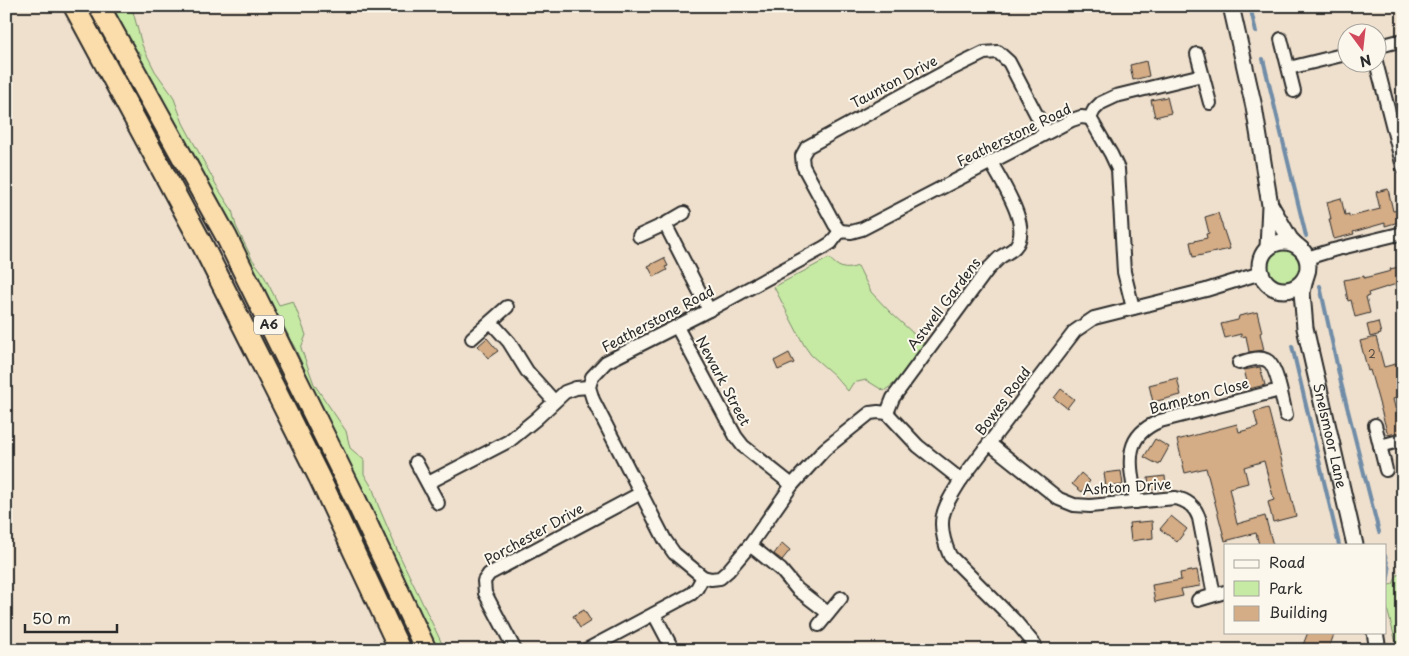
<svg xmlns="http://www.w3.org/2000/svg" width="1409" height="656" font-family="'Playpen Sans',sans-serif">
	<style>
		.green { fill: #c6eaa4; stroke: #788a68 }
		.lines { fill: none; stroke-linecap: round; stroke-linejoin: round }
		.stream { stroke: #6f8ca7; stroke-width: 4 }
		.building { fill: #d4ac85; stroke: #2b2b2b }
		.minor-casing { stroke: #2b2b2b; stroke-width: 16 }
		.tertiary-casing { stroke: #2b2b2b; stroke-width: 19 }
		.trunk-casing { stroke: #2b2b2b; stroke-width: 24 }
		.minor { stroke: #fbf7ec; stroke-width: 12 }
		.tertiary { stroke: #fbf7ec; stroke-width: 15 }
		.trunk { stroke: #faddab; stroke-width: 20 }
		.labels { text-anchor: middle; stroke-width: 4; stroke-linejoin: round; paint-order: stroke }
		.number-label { font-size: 11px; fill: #554b42 }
		.shield { fill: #fbf7ec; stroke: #696865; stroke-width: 1 }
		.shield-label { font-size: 12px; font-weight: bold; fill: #2b2b2b }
		.street-label { font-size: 14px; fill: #2b2b2b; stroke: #fbf7ec }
	</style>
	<rect width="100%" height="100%" fill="#efe0cd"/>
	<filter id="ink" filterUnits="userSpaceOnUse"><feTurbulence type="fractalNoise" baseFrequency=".02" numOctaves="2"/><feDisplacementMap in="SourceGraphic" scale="10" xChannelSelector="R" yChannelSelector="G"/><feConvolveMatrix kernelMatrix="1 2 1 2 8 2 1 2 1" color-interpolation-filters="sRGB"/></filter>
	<g filter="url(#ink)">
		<!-- green -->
		<g class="green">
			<path d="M112 6H130L132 8 142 45 155 71 173 96 183 123 219 190 232 210 236 226 252 259 262 272 279 305 293 301 306 335 301 348 314 384 346 431 350 448 364 460V474L373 489 378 505 398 552 445 650H437L369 501 316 395 295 348 140 57 141 54 138 53Z"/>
			<circle cx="1284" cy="266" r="16"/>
			<path d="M829 258C839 268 844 271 858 266L871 292 891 313 926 345 896 382 884 391 866 380 853 383 848 391 834 375 811 355 804 345 774 287Z"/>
			<path d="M1403 573V650H1398L1385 601V586L1393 584 1397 575Z"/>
		</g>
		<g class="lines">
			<!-- stream -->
			<g class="stream">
				<path d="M1250 6 1256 32"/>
				<path d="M1263 59 1306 236"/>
				<path d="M1320 286 1341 383 1379 532"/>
				<path d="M1292 346 1339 545"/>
				<path d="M1385 556 1389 570 1387 583"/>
			</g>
		</g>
		<!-- building -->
		<g class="building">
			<path d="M1146 61 1149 76 1133 80 1130 65Z"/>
			<path d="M1167 97 1171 113 1155 117 1151 100Z"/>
			<path d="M1388 189 1393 211 1399 210 1402 221 1385 226V223L1353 232 1354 234 1334 239 1329 219H1331L1327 202 1341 198 1345 215 1349 214V217L1380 209 1376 192Z"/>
			<path d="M1218 213 1230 249 1193 257 1190 242 1207 238 1206 234 1209 233 1205 217Z"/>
			<path d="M664 258 668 266 665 267 667 270 654 277 648 266Z"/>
			<path d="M1403 266V282L1368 293 1369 296 1366 297 1370 313 1355 317 1351 300 1348 301 1344 280 1364 276V278L1391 271 1390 269Z"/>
			<path d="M1257 312 1262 332 1260 333 1264 350 1249 352 1246 336 1241 337V334L1225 338 1221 324 1238 320 1239 316Z"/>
			<path d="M1378 322 1381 334 1370 337 1367 325Z"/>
			<path d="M1376 337 1384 367 1399 363 1403 380V396L1393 399 1398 420 1401 419 1403 431 1388 435 1370 370 1368 371 1360 341Z"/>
			<path d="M487 338 498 351 488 358 478 346Z"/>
			<path d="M789 353 794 363 778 370 774 361Z"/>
			<path d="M1260 367 1265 385 1249 389 1244 370Z"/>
			<path d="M1177 378 1181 395 1153 402 1149 385Z"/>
			<path d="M1061 389 1074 399 1067 408 1054 398Z"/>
			<path d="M1268 408 1296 516 1273 522 1268 502 1274 500 1264 461 1244 467 1248 483 1229 488 1237 524 1265 516 1273 545H1259L1256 533 1225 541 1206 468 1185 473 1177 440 1237 424 1239 432 1258 427 1254 412Z"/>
			<path d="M1155 439 1169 447 1159 465 1144 457Z"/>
			<path d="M1121 471 1123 485 1106 487 1104 473Z"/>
			<path d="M1081 473 1090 481 1082 492 1072 484Z"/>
			<path d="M1165 476 1166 488 1150 490 1148 478Z"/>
			<path d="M1171 516 1187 529 1177 542 1160 529Z"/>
			<path d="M1152 521 1153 538 1131 541 1129 523Z"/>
			<path d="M782 543 790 550 782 560 774 554Z"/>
			<path d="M1197 570 1200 586 1181 589 1183 596 1155 602 1152 585 1181 580 1180 573Z"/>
			<path d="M584 610 591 621 580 628 573 616Z"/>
			<path d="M1308 632H1335L1328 650H1301Z"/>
		</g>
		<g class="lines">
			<defs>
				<g id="minor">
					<path d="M1281 39 1294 91"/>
					<path d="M1376 47 1403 40"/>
					<path d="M1197 54 1210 103"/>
					<path d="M1376 62 1403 167"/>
					<path d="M1289 68 1346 54"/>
					<path d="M1090 118 1111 154 1118 169 1124 272 1133 308"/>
					<path d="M1090 118 1094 110 1101 103 1116 96 1202 75"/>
					<path d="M665 224 709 310"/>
					<path d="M840 231 835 225 803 166 802 156 807 147 943 73 984 53 998 52 1009 62 1046 133"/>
					<path d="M639 236 665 224 684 213"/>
					<path d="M1307 258 1333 250 1403 233"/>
					<path d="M491 322 509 342 527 371 554 401"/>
					<path d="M677 327 736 437 743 446 792 485"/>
					<path d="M472 338 507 307"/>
					<path d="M1239 363C1247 361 1258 356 1266 360 1277 364 1283 403 1286 415"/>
					<path d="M887 413 893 398 988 269C993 265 997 259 1002 256 1006 253 1012 251 1015 247 1033 227 1001 182 991 162"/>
					<path d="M1375 425 1386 470"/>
					<path d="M990 444 1059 499 1074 505 1090 506 1175 498C1187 500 1195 506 1199 518L1214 595"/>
					<path d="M1380 446 1403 440"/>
					<path d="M416 462 438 503"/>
					<path d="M961 480 918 446 887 413 878 412 870 413 825 449 792 485 750 545 728 571 720 578 711 579 703 577 674 553 665 540 593 400 589 387 592 377 606 362 709 310 823 248 831 243 840 231 851 232 862 229 1072 120 1081 117 1090 118"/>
					<path d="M428 483 509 441 536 419 565 392 576 388 589 387"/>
					<path d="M1136 502C1131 467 1120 437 1160 421L1280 390"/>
					<path d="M750 545 781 570 797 589 828 613"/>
					<path d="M1198 600 1225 592"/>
					<path d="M654 614 673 650"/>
					<path d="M819 625 841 598"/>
					<path d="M1035 645 1016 622 950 556C935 522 942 510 961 480L1075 331 1094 318 1206 290 1261 273"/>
					<path d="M515 650 485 593 484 581 489 574 641 493"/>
					<path d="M586 650 691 594 697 588 703 577"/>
				</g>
				<g id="tertiary">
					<path d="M1231 6 1254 107 1270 205 1268 248"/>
					<path d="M1271 206 1290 239 1295 244"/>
					<circle cx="1284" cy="266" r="24"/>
					<path id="s1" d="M1305 279 1302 292 1305 328 1355 545"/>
					<path d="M1375 632 1378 650"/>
				</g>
				<g id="trunk">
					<path d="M74 6 202 244 319 477 400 650"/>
					<path d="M99 6 226 236 352 492 426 650"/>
				</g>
			</defs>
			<!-- minor casing -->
			<use href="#minor" class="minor-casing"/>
			<!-- tertiary casing -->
			<use href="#tertiary" class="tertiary-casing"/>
			<!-- trunk casing -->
			<use href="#trunk" class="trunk-casing"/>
			<!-- minor -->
			<use href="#minor" class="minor"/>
			<!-- tertiary -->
			<use href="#tertiary" class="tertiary"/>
			<!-- trunk -->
			<use href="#trunk" class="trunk"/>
		</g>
	</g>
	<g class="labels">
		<!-- number labels -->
		<g class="number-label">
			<text x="1372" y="358">2</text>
		</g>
		<!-- shield labels -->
		<rect class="shield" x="254" y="315.5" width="30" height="19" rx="4"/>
		<g class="shield-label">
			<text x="269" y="329">A6</text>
		</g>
		<!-- street labels -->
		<g class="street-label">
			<text transform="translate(894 82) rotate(-28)" y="5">Taunton Drive</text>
			<text transform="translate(1014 135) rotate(-26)" y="5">Featherstone Road</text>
			<text transform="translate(944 304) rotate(-53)" y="5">Astwell Gardens</text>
			<text transform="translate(658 319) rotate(-28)" y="5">Featherstone Road</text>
			<text transform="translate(723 381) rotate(62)" y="5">Newark Street</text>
			<text transform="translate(1199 396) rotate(-15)" y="5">Bampton Close</text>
			<text transform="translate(1003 401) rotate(-53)" y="5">Bowes Road</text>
			<text dy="5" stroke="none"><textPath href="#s1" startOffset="160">Snelsmoor Lane</textPath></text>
			<text transform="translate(1127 487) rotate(-4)" y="5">Ashton Drive</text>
			<text transform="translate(534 534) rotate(-29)" y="5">Porchester Drive</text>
		</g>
	</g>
	<!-- margin -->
	<rect width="1409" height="656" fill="none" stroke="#fbf7ec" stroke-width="25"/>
	<rect x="12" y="12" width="1384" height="631" fill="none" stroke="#2b2b2b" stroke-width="2" filter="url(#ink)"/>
	<!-- legend -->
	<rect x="1224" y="544" width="162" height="90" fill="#fbf7ec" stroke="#a8a59f"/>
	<rect x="1234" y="560" width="25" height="8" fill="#fbf7ec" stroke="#a8a59f"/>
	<text x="1269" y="568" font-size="15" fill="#2b2b2b">Road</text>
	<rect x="1234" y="581" width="25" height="15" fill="#c6eaa4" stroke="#a8a59f"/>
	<text x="1269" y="594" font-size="15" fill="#2b2b2b">Park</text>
	<rect x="1234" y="606" width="25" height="15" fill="#d4ac85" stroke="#a8a59f"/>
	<text x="1269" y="618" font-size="15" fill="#2b2b2b">Building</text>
	<!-- north arrow -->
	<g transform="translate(1362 48) rotate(165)"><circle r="24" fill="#fbf7ec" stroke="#a8a59f"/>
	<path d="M0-4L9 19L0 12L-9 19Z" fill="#d1495b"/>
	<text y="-8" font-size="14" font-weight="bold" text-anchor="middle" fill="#2b2b2b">N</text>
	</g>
	<!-- scale -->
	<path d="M25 624v8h92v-8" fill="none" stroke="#2b2b2b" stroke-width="2.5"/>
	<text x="32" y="624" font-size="15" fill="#2b2b2b" stroke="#fbf7ec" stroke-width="4" paint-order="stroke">50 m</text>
</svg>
